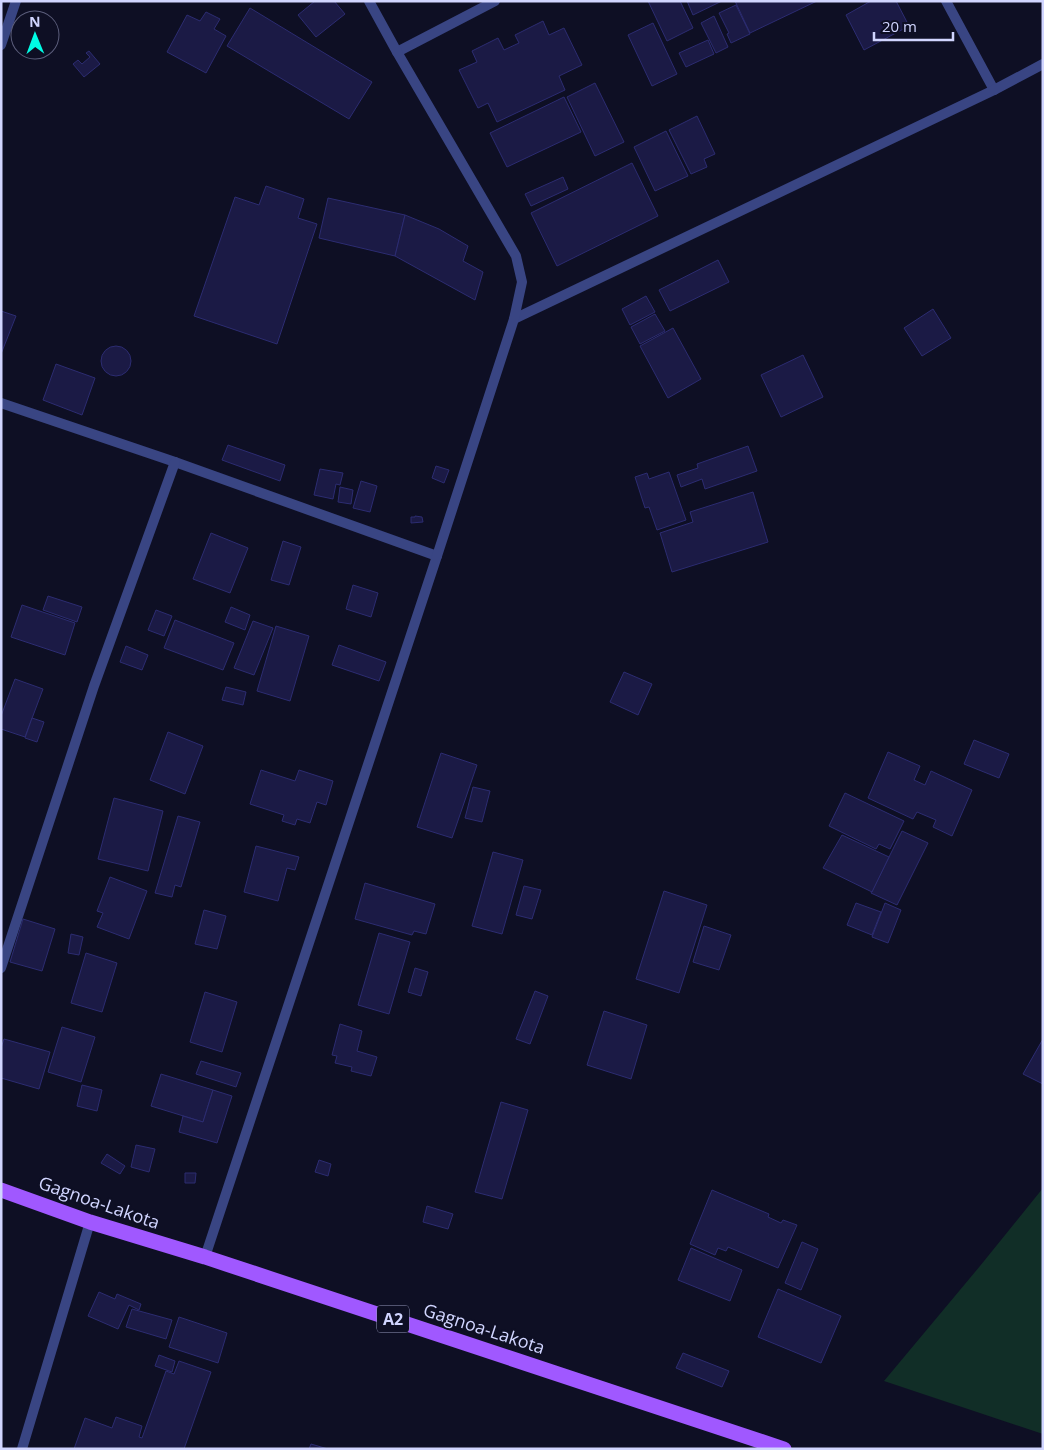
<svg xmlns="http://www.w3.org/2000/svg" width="1044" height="1450" font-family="'Open Sans',sans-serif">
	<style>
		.green { fill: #112e27 }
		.building { fill: #1b1a45; stroke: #2c2c71 }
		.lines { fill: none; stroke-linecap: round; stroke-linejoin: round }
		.street { stroke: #394583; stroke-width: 10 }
		.primary { stroke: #a058ff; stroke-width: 15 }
		.labels { text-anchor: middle; stroke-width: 4; stroke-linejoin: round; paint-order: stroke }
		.shield { fill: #0e0f24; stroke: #969abd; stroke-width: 1 }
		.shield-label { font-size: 16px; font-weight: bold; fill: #d1d5ff }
		.street-label { font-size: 18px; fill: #d1d5ff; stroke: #0e0f24 }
	</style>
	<rect width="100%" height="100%" fill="#0e0f24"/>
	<!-- green -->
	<path class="green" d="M1043 1188V1434L884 1381 980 1266Z"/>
	<!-- building -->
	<g class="building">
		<path d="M315 1H334L345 14 316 37 298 15Z"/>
		<path d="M648 1H680L693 28 667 41Z"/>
		<path d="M687 1H722L693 15Z"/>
		<path d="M735 1H817L750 33Z"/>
		<path d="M871 1H896L909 26 864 50 846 15Z"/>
		<path d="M736 5 750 34 731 43 727 34 729 33 719 13Z"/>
		<path d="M250 8 372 82 349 119 227 46Z"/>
		<path d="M206 12 220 19 214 29 226 36 206 73 167 52 187 15 200 21Z"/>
		<path d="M714 16 728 47 716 53 701 23Z"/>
		<path d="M543 21 549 35 564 28 582 65 559 76 565 90 497 122 488 103 478 108 459 70 477 62 472 51 498 38 504 50 519 43 515 35Z"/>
		<path d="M653 23 677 74 652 86 628 35Z"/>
		<path d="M708 40 714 54 686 67 679 53Z"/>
		<path d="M89 51 100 64 84 77 73 64 78 60 82 64 90 57 86 53Z"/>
		<path d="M595 83 624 142 595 156 567 97Z"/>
		<path d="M564 97 581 132 507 167 490 133Z"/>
		<path d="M697 116 715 154 704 159 707 167 691 174 669 130Z"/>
		<path d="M666 131 688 176 655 191 634 147Z"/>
		<path d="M632 163 658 216 557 266 531 213Z"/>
		<path d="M563 177 568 189 531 206 525 194Z"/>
		<path d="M266 186 304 199 298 218 317 224 277 344 194 316 235 197 259 205Z"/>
		<path d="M328 198 405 215 395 256 319 238Z"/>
		<path d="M405 215 439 229 468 246 463 261 483 272 475 300 395 256Z"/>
		<path d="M718 260 729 282 670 311 659 290Z"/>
		<path d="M646 296 655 312 630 325 622 309Z"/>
		<path d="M933 309 951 338 922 356 904 328Z"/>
		<path d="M1 311 16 316 1 354Z"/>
		<path d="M655 314 665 331 640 344 631 327Z"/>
		<path d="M673 328 701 379 668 398 640 346Z"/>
		<circle cx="116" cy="361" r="15"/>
		<path d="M803 355 823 397 781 417 761 375Z"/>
		<path d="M56 364 95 378 82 415 43 400Z"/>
		<path d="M228 445 285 465 280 481 222 460Z"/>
		<path d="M748 446 757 471 705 489 702 479 681 487 677 475 698 468 697 464Z"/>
		<path d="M436 466 449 470 444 483 432 478Z"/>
		<path d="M320 469 343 473 340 485 336 484 333 499 314 495Z"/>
		<path d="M669 472 686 520 657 530 649 507 645 508 635 477 647 473 649 479Z"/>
		<path d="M361 481 377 486 370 512 353 508Z"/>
		<path d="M340 487 353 490 351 504 338 502Z"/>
		<path d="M753 492 768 542 672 572 660 533 693 522 690 512Z"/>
		<path d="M415 516 422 517 423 522 411 523V517H415Z"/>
		<path d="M211 533 248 548 230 593 193 579Z"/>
		<path d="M283 541 301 547 289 585 271 580Z"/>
		<path d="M353 585 378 593 371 617 346 609Z"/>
		<path d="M48 596 82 607 77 622 43 610Z"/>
		<path d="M22 605 75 623 65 655 11 637Z"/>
		<path d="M231 607 250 615 245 630 225 622Z"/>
		<path d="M156 610 172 616 164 636 148 630Z"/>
		<path d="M175 620 234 643 223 670 164 648Z"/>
		<path d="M253 621 273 628 254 675 234 668Z"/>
		<path d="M276 626 309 636 290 701 257 691Z"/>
		<path d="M339 645 386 662 379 681 332 665Z"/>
		<path d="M126 646 148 655 142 670 120 662Z"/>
		<path d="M624 672 652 684 638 715 610 702Z"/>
		<path d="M15 679 43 689 25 737 1 729V716Z"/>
		<path d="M226 687 246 692 243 705 222 700Z"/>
		<path d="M32 718 44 722 37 742 25 738Z"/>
		<path d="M168 732 203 746 185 794 150 780Z"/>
		<path d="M974 740 1009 754 999 778 964 764Z"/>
		<path d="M888 752 920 766 914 780 925 785 931 771 972 790 952 836 933 827 936 820 917 812 913 819 868 798Z"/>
		<path d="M441 753 477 765 452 838 417 827Z"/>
		<path d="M261 770 295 781 299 770 333 781 326 805 317 802 310 823 297 819 295 825 282 821 284 815 250 804Z"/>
		<path d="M473 787 490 791 482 822 465 818Z"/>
		<path d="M845 793 904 821 890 849 879 844 876 849 829 826Z"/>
		<path d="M114 798 163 811 148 871 98 859Z"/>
		<path d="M178 816 200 822 181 887 175 885 172 897 155 893Z"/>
		<path d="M902 831 928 843 897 905 871 893Z"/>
		<path d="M842 835 889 857 872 892 823 868Z"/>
		<path d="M256 846 299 857 295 870 287 868 278 901 244 892Z"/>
		<path d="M493 852 523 860 502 934 472 926Z"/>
		<path d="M110 877 147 891 129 939 97 927 103 913 97 911Z"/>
		<path d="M365 883 435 904 426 934 414 931 412 935 355 919Z"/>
		<path d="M524 886 541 890 532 919 516 915Z"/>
		<path d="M664 891 707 905 679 993 636 979Z"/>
		<path d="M856 903 881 912 872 935 847 925Z"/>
		<path d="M885 903 901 910 888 943 872 937Z"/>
		<path d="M204 910 226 916 217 949 195 944Z"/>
		<path d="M23 919 55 929 42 971 10 962Z"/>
		<path d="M704 926 731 935 719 970 693 962Z"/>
		<path d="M379 933 410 942 389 1014 358 1005Z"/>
		<path d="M71 934 83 937 79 955 68 953Z"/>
		<path d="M86 953 117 963 102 1012 71 1003Z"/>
		<path d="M415 968 428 972 421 996 408 992Z"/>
		<path d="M535 991 548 996 530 1044 516 1039Z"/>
		<path d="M205 992 237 1002 222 1052 190 1042Z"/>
		<path d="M604 1011 647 1025 631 1079 587 1065Z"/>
		<path d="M340 1024 362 1031 357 1051 377 1057 371 1076 351 1071 352 1067 335 1063 337 1056 332 1055Z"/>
		<path d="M62 1027 95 1037 81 1082 48 1072Z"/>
		<path d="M4 1039 50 1052 39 1089 1 1078V1048Z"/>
		<path d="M1043 1039V1084L1023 1074Z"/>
		<path d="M201 1061 241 1073 236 1087 196 1074Z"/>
		<path d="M161 1074 213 1090 203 1122 151 1106Z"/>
		<path d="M82 1085 102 1090 97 1111 77 1106Z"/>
		<path d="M213 1090 232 1096 217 1143 179 1132 183 1116 203 1122Z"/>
		<path d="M501 1102 528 1110 502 1199 475 1192Z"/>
		<path d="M136 1145 155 1149 149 1172 131 1167Z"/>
		<path d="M107 1154 125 1166 120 1174 101 1163Z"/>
		<path d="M319 1160 331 1164 328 1176 315 1172Z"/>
		<path d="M185 1173H196L195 1183H185Z"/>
		<path d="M712 1190 769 1214 768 1217 781 1223 783 1220 797 1225 778 1268 728 1247 726 1251 718 1248 715 1255 690 1244Z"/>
		<path d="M427 1206 453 1214 448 1229 423 1222Z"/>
		<path d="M802 1242 818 1249 801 1290 785 1283Z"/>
		<path d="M691 1248 742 1270 730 1301 678 1280Z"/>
		<path d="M778 1289 841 1316 821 1363 758 1337Z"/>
		<path d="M99 1292 115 1299 117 1294 141 1304 139 1310 129 1305 118 1329 88 1316Z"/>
		<path d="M132 1309 172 1320 166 1339 126 1327Z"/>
		<path d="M179 1317 227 1333 218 1363 169 1347Z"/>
		<path d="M683 1353 729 1371 722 1387 676 1368Z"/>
		<path d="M159 1355 175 1361 172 1372 155 1366Z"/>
		<path d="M179 1361 211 1372 184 1449H74L85 1418 112 1428 116 1417 142 1426 139 1437 142 1438 166 1371 174 1374Z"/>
		<path d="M311 1444 328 1449H309Z"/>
	</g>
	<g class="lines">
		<!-- street -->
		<g class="street">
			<path d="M946 1 994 90"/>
			<path d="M1 45 16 1"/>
			<path d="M397 52 495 1"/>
			<path d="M514 319 994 90 1043 64"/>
			<path d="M1 403 175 462 437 556"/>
			<path d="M1 968 94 686 175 462"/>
			<path d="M205 1257 437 556 514 319 522 282 516 256 397 52 369 1"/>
			<path d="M22 1449 90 1222"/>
		</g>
		<!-- primary -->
		<path class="primary" d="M1 1190 90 1222 205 1257 784 1449"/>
	</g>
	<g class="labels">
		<!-- shield labels -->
		<rect class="shield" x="377" y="1305.5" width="32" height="27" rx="4"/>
		<g class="shield-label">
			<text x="393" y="1325">A2</text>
		</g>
		<!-- street labels -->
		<g class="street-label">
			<text transform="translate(99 1203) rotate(19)" y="6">Gagnoa-Lakota</text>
			<text transform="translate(484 1329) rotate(18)" y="6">Gagnoa-Lakota</text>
		</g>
	</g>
	<!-- border -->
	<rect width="1044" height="1450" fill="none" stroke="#d1d5ff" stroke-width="5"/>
	<!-- north arrow -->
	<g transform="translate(35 35) rotate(359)"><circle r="24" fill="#0e0f24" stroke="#5c5e7c"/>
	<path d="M0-4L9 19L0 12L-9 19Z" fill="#00fce4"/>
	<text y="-8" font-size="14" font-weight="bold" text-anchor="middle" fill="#d1d5ff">N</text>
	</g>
	<!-- scale -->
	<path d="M874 32v8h79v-8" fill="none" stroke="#d1d5ff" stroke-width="2.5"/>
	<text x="882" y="32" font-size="15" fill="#d1d5ff" stroke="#0e0f24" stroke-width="4" paint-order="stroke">20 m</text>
</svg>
